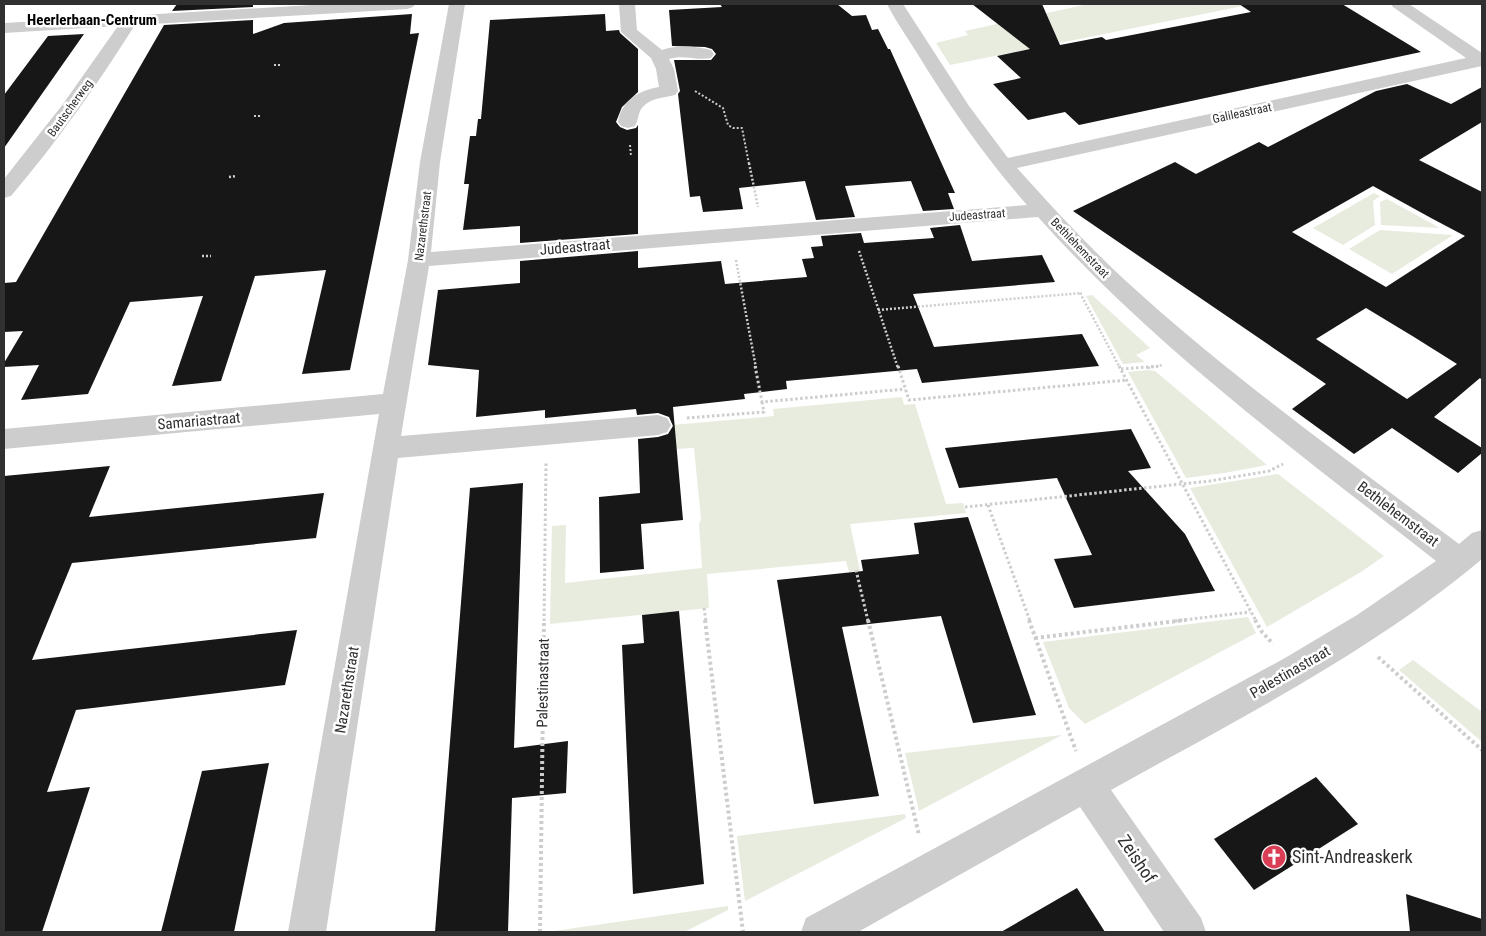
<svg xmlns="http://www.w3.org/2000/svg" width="1486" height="936" font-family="'Roboto Condensed',sans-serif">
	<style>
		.green { fill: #e7ecdf }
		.building { fill: #171717; fill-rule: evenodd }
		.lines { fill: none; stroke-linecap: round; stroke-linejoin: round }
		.path-far3 { stroke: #cdcdcd; stroke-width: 2; stroke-dasharray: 2 2; stroke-linecap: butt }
		.path-far2 { stroke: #cdcdcd; stroke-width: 2.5; stroke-dasharray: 2 2; stroke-linecap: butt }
		.path-far1 { stroke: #cdcdcd; stroke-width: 3; stroke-dasharray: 2.5 2.5; stroke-linecap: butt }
		.path { stroke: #cdcdcd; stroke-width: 4; stroke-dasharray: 3 3; stroke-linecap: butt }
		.minor { fill: #cdcdcd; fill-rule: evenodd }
		.labels { text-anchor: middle; stroke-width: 5; stroke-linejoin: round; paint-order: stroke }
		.far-street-label { font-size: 12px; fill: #303030; stroke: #fff }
		.far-quarter-label { font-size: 15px; font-weight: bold; fill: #000; stroke: #fff }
		.street-label { font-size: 15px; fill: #303030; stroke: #fff }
		.near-poi-label { font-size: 18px; fill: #303030; stroke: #fff; text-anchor: start }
		.near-street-label { font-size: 18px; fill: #303030; stroke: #fff }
	</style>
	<rect width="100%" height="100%" fill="#fff"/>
	<!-- green -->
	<g class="green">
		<path d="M1088 4H1253L950 65 936 43 968 35 965 31Z"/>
		<path d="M1374 193 1380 196 1373 201 1375 225 1343 245 1313 228Z"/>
		<path d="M1387 199 1440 228 1381 225 1380 202Z"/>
		<path d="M1380 230 1453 235 1392 274 1349 249Z"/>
		<path d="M1092 295 1150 348 1136 355 1145 362 1123 364 1086 296Z"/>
		<path d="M1148 370 1155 371 1267 465 1224 473 1186 478 1128 372Z"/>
		<path d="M902 397 904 405 915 404 946 504 963 503 966 513 850 524 860 571 849 572 846 561 707 574 709 608 550 624 552 526 566 525 565 583 702 568 699 524 701 519 694 448 674 449 672 425 774 416 773 409Z"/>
		<path d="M1278 474 1384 556 1361 572 1267 627 1190 488Z"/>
		<path d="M1248 617 1256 633 1085 724 1069 708 1043 642Z"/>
		<path d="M1413 660 1482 712V742L1399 670Z"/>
		<path d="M1062 735 919 811 905 753Z"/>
		<path d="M905 814 906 818 745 901 737 836Z"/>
		<path d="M728 906V910L684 932H547Z"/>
	</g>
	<!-- building -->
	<g class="building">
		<path d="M177 4H253V7L172 11Z"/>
		<path d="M720 4H837L852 16 866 15 872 30 878 29 888 49H890L955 193H948L954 209 923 211 911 181 845 186 855 217 816 220 805 181 739 188 743 209 703 212 700 196 690 197 678 94 680 91 674 60H711L716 54 712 49 705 47 672 46 669 10 722 7Z"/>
		<path d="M972 4H1042L1060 45 1102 37 1106 40 1251 12 1239 4H1342L1421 52 1079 125 1065 112 1028 120 993 84 1021 78 997 56 1030 49Z"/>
		<path d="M412 14 410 34 419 33 350 370 302 374 326 270 255 276 221 381 172 386 203 296 130 302 88 394 21 400 39 365 4 367V363L23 331 4 332V283L16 282 164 25 253 20V34L284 23Z"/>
		<path d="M605 14 606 31 619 30 620 33 638 49V92L622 107 616 122 620 127 627 130 636 128 638 125V234L520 243V226L463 230 469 184H464L470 136H476L478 119H481L490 20Z"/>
		<path d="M84 34 58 71 4 148V95L48 36Z"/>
		<path d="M1407 84 1451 104 1482 87V122L1419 160 1482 192V380L1480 378 1434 417 1482 448V453L1458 473 1392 428 1354 454 1292 409 1326 384 1073 211 1175 162 1196 174 1259 142 1268 147 1376 91ZM1373 186 1431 218 1465 236 1386 287 1292 232ZM1366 308 1414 337 1457 364 1407 399 1316 339Z"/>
		<path d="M960 225 972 261 1042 255 1055 282 913 294 934 347 1082 334 1099 366 922 383 917 369 786 381 787 389 744 394 745 399 673 407 683 520 641 524 644 569 600 573 599 497 640 493 638 439 658 437 668 434 673 426 669 417 658 413 637 415 636 409 545 418V410L476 417 479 370 428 365 438 290 520 283V261L638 251V268L721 261 725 284 807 277 802 259 814 258 811 247 823 246 821 236 861 233 864 243 934 238 930 228Z"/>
		<path d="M1131 429 1151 468 1128 471 1185 534 1215 591 1074 608 1054 559 1092 555 1057 478 959 488 945 448Z"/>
		<path d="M110 466 89 517 324 493 316 538 72 563 32 660 297 630 285 685 76 710 47 792 90 787 42 932H4V476Z"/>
		<path d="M523 483 514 748 568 741 566 793 512 798 508 932H435L470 488Z"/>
		<path d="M968 517 1036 715 973 723 941 616 842 627 879 796 814 804 777 580 863 571 861 560 919 554 914 523Z"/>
		<path d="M679 611 704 884 633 894 622 645 644 643 642 615Z"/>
		<path d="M269 763 234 932H161L202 771Z"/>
		<path d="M1316 777 1358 824 1254 890 1214 839Z"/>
		<path d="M1077 888 1105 932H1001Z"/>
		<path d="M1406 894 1482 919V932H1410Z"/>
	</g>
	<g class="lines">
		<!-- path-far3 -->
		<g class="path-far3">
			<path d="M274 65H281"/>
			<path d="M695 91 723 108 728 125 733 128H742L749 164"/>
			<path d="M254 116H262"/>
			<path d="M630 145 631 156"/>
		</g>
		<!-- path-far2 -->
		<g class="path-far2">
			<path d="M749 163 758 207"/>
			<path d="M229 177 236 176"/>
			<path d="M859 251 898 368"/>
			<path d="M202 256H211"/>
			<path d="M736 260 756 368"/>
			<path d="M1080 293 1120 368"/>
			<path d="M878 310 1082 293"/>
			<path d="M1148 368 1163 365"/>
		</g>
		<!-- path-far1 -->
		<g class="path-far1">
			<path d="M755 366 762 402 905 389"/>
			<path d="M898 366 909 400 1127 380"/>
			<path d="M1119 366 1256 621"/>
			<path d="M1121 369 1161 366"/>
			<path d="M687 418 764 412 762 402"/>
			<path d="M988 505 1030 621"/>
			<path d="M965 507 1210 481 1269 471 1283 464"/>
			<path d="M856 570 868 621"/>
			<path d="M704 608 706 621"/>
			<path d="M544 621 546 463"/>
			<path d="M1175 621 1250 612"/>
		</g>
		<!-- path -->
		<g class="path">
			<path d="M705 620 743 932"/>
			<path d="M868 620 919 835"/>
			<path d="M1029 620 1076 751"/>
			<path d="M1255 620 1262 632 1273 644"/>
			<path d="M1035 638 1186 620"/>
			<path d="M1378 657 1482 750"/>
			<path d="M540 932 544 620"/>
		</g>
		<!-- minor -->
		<g class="minor">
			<path d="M329 4H415L413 7 407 9 135 25C97 85 57 142 11 196L4 198V179L63 104 118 26 4 33V23Z"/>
			<path d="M449 4H465L440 162 431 252 1027 205C985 157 950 107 917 53 907 37 895 20 887 4H903L969 106 1008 158 1466 58 1393 7 1391 4H1409L1482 53V66L1017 168C1052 207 1088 246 1127 282 1231 377 1346 459 1459 544L1472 533 1482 530V559C1370 653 1238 719 1111 790L1201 918 1206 932H1164L1080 807 858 932H801L806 918 1285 658 1357 615 1436 561C1299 453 1155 348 1038 217L429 266 401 436 658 415 667 418 671 425 667 432 658 435 398 458 326 932H288L379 414 4 449V429L383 394 408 260 420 162Z"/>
			<path d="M619 4H635L637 30 662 50C678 45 695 46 711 50L714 54 711 58C697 61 683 54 669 59L674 69 678 91 675 95C663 98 647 98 640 111 638 116 638 121 635 126L628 128 621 126 618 122C622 100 638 91 659 87L656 69 651 58 621 32Z"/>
		</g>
	</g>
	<!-- icons -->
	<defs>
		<symbol id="church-disc" viewBox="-11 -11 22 22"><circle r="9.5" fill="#da3e54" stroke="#fff"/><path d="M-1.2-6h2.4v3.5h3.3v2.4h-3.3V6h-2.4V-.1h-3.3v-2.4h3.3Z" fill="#fff"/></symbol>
	</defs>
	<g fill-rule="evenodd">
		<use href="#church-disc" x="1260" y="843" width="28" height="28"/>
	</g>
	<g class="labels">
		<!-- far-street labels -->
		<g class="far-street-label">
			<text transform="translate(70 108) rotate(-54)" y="4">Bautscherweg</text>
			<text transform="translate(1242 113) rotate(-12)" y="4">Galileastraat</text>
			<text transform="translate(977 215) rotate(-4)" y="4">Judeastraat</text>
			<text transform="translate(423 226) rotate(-83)" y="4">Nazarethstraat</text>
			<text transform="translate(1080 248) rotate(46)" y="4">Bethlehemstraat</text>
		</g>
		<!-- far-quarter labels -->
		<g class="far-quarter-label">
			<text x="92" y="25">Heerlerbaan-Centrum</text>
		</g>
		<!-- street labels -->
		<g class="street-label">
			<text transform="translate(575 247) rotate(-5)" y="5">Judeastraat</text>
			<text transform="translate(199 421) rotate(-5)" y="5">Samariastraat</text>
			<text transform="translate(1398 514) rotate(37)" y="5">Bethlehemstraat</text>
			<text transform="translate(1290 672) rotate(-30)" y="5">Palestinastraat</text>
			<text transform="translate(543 683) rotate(-89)" y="5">Palestinastraat</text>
			<text transform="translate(347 690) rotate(-81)" y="5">Nazarethstraat</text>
		</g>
		<!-- near-poi labels -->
		<g class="near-poi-label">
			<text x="1292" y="863">Sint-Andreaskerk</text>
		</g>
		<!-- near-street labels -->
		<g class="near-street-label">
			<text transform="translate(1137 859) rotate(56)" y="6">Zeishof</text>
		</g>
	</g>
	<!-- border -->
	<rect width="1486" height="936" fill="none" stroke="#303030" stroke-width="10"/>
</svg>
